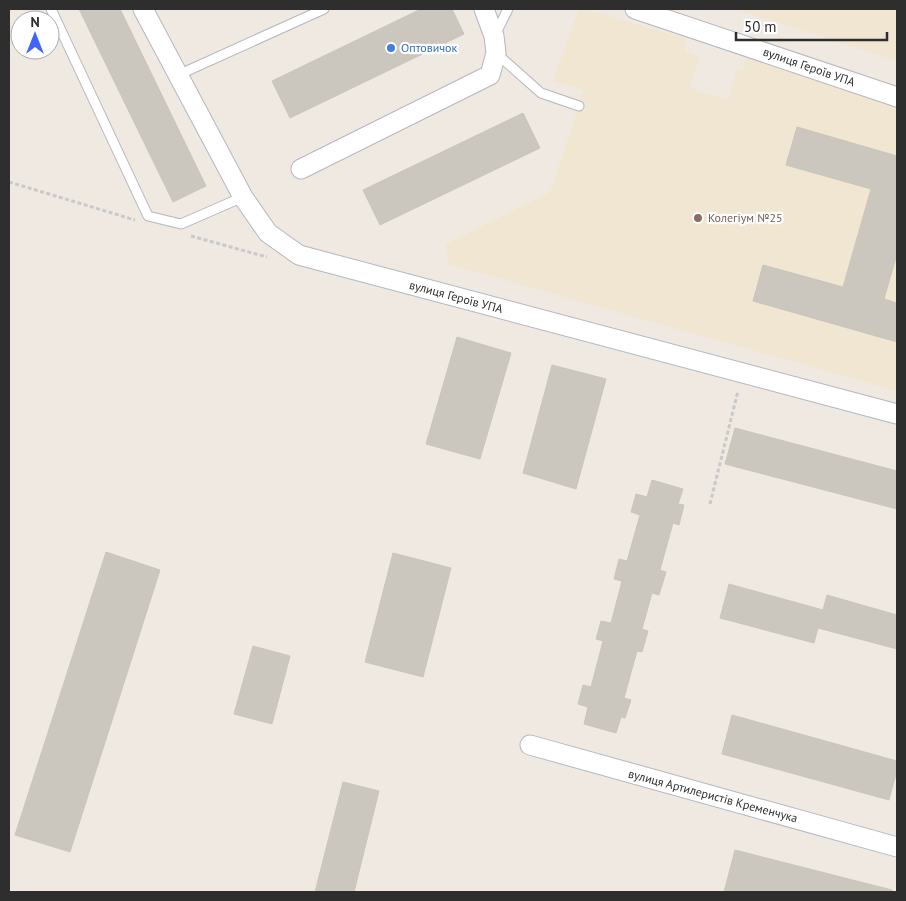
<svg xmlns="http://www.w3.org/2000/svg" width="906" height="901" font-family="'PT Sans',sans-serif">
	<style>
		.education { fill: #f0e6d1 }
		.building { fill: #cbc7bf; stroke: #cbc5ba }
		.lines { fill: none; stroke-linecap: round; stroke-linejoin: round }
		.service-casing { stroke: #b4b7c1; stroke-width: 11 }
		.minor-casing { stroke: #b4b7c1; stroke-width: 21 }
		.path { stroke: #c9c9c9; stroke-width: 3; stroke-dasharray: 4 2.5; stroke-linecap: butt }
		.service { stroke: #fff; stroke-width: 9 }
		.minor { stroke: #fff; stroke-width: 19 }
		.shop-dot { fill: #3f7fe0; stroke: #fff; stroke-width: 2 }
		.education-dot { fill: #8d6e63; stroke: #fff; stroke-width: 2 }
		.labels { text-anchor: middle; stroke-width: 4.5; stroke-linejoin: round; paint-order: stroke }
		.shop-label { font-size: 12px; fill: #366cbe; stroke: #fff; text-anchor: start }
		.street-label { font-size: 12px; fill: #2e2e2e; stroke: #fff }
		.education-label { font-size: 12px; fill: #785e54; stroke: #fff; text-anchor: start }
	</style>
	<rect width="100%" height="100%" fill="#efe9e1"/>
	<!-- education -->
	<g class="education">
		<path d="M579 9H585L686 39 685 52 699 57 690 88 728 100 737 70 742 71 747 58 897 105V391L448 264 446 244 550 192 584 90 553 81Z"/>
		<path d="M736 9H897V61Z"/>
	</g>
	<!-- building -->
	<g class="building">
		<path d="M79 9H120L206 186 173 202Z"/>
		<path d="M421 9H452L464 34 290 118 272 81Z"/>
		<path d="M523 113 540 148 380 225 363 190Z"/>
		<path d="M797 127 897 156V254L884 299 897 303V342L753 301 763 265 843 287 871 189 786 165Z"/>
		<path d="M457 337 511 353 480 459 426 444Z"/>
		<path d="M552 365 606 379 576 489 523 473Z"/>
		<path d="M735 428 897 471V509L725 464Z"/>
		<path d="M652 480 683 489 678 504 684 505 679 525 673 523 660 570 666 572 659 595 652 593 642 629 648 631 642 652 637 651 624 698 631 700 625 718 621 717 616 733 584 724 588 707 578 704 583 685 591 687 603 641 596 639 601 621 611 623 622 581 614 579 619 559 627 561 640 515 631 512 636 494 647 497Z"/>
		<path d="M106 552 160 570 70 852 15 835Z"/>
		<path d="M393 553 451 568 423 677 365 662Z"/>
		<path d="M729 584 823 610 827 595 897 615V649L818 628 814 643 720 618Z"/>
		<path d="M253 646 290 656 272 724 234 714Z"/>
		<path d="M732 715 897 761V770L889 800 722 754Z"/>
		<path d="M343 782 379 791 354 892H315Z"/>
		<path d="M735 850 892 890V892H724Z"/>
	</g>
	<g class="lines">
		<defs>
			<g id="service">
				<path d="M51 9 148 216 181 224 243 197"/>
				<path d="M495 35 508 9"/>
				<path d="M496 53 541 93 579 106"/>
				<path d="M178 75 324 9"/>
			</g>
			<g id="minor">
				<path d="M143 9 243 197 268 233 299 255 897 414"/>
				<path d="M635 9 897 97"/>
				<path d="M301 169 490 75 496 53 494 36 484 9"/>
				<path d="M530 745 897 847"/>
			</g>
		</defs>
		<!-- service casing -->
		<use href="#service" class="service-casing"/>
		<!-- minor casing -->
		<use href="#minor" class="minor-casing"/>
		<!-- path -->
		<g class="path">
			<path d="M9 182 135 220"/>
			<path d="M191 236 267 257"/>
			<path d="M710 504 738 391"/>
		</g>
		<!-- service -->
		<use href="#service" class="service"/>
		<!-- minor -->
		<use href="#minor" class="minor"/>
	</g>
	<!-- markers -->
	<circle class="shop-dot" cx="391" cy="48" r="5"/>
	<circle class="education-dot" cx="698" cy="218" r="5"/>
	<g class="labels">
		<!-- shop labels -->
		<g class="shop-label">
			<text x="401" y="52">Оптовичок</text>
		</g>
		<!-- street labels -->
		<g class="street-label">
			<text transform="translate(809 67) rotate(19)" y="4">вулиця Героїв УПА</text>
			<text transform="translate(456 297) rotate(15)" y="4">вулиця Героїв УПА</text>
			<text transform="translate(713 796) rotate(15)" y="4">вулиця Артилеристів Кременчука</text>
		</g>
		<!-- education labels -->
		<g class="education-label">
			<text x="708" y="222">Колегіум №25</text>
		</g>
	</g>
	<!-- border -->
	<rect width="906" height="901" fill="none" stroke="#2e2e2e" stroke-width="20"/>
	<!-- north arrow -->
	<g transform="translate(35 35)"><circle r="24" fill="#ffffff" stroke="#ababab"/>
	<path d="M0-4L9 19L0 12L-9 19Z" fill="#4264fb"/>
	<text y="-8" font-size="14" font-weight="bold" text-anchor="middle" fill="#2e2e2e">N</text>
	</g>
	<!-- scale -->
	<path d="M736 32v8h151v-8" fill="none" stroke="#2e2e2e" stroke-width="2.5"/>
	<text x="744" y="32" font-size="15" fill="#2e2e2e" stroke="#ffffff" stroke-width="4" paint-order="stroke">50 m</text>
</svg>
